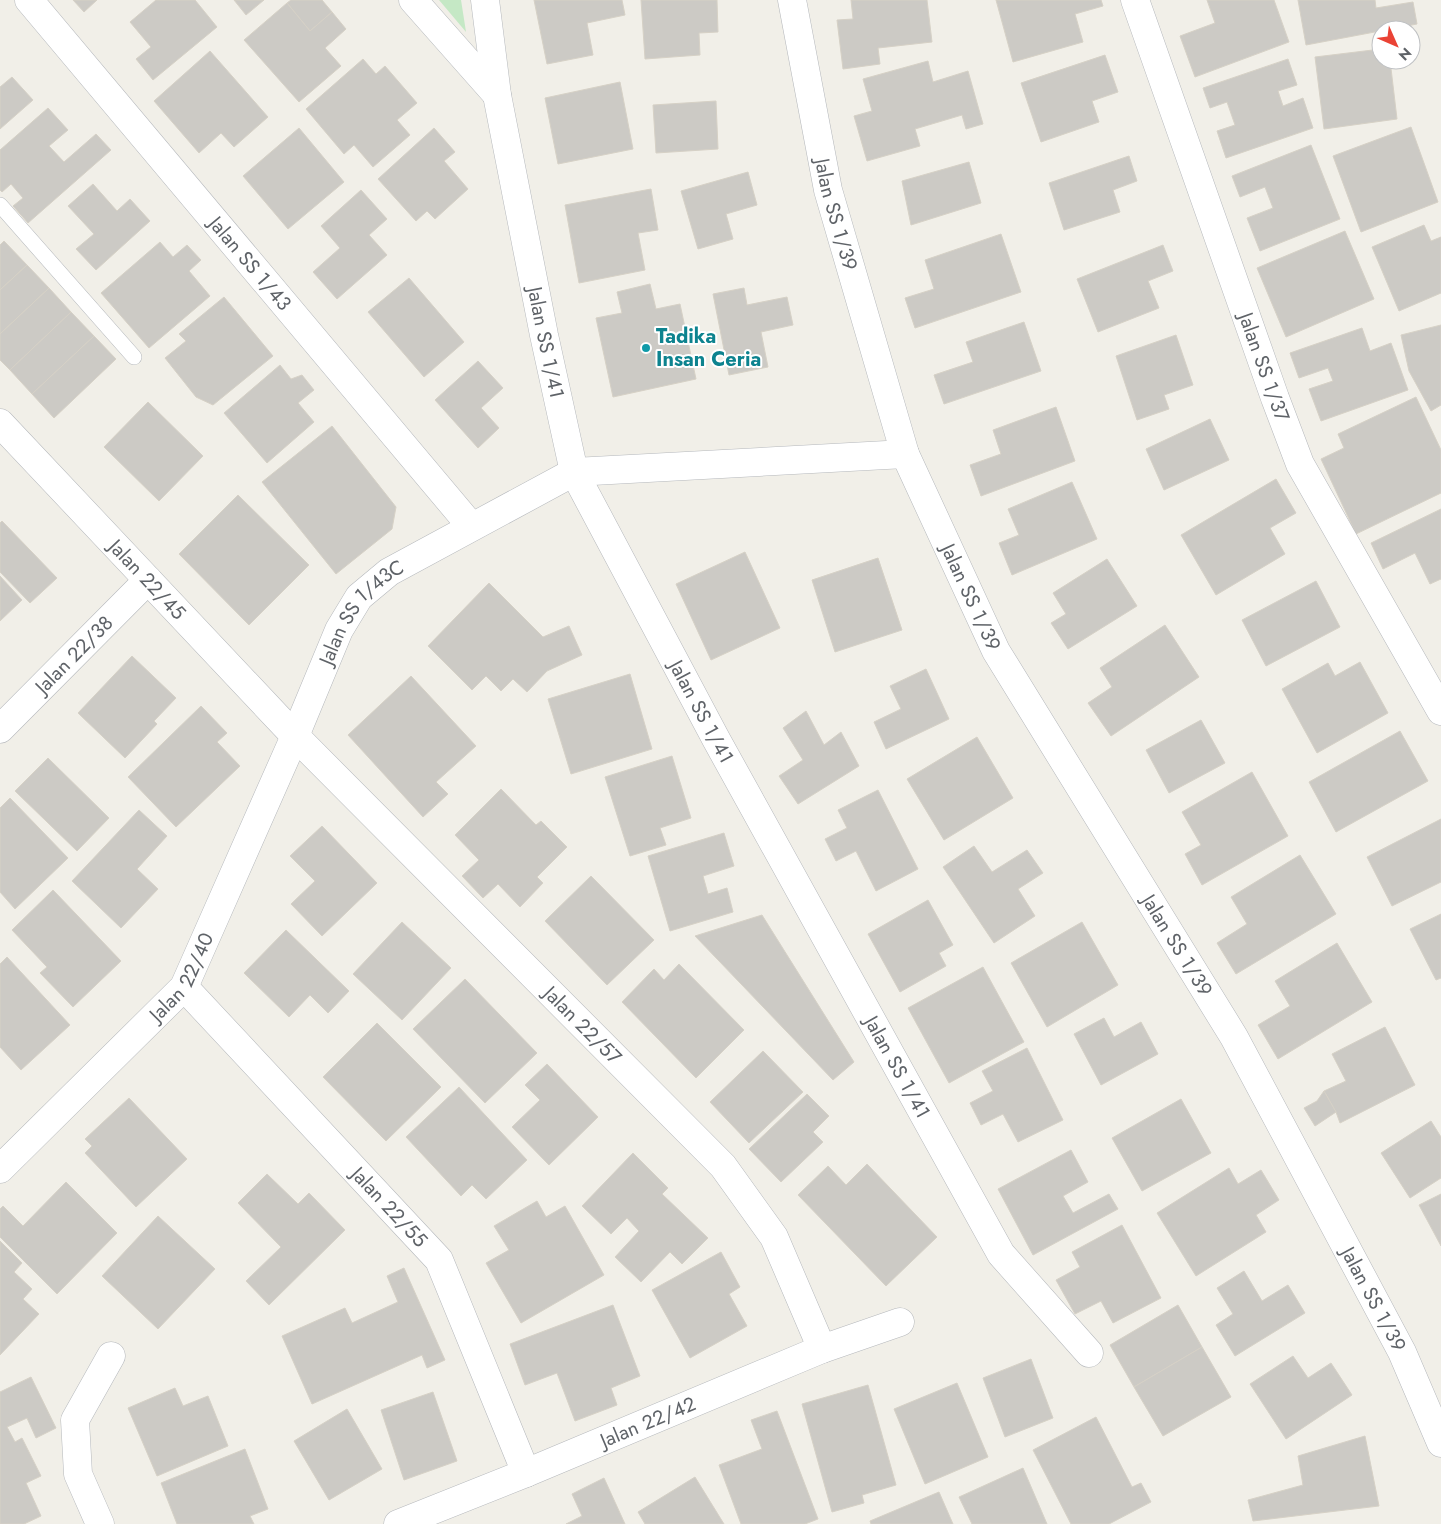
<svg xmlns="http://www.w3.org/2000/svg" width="1441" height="1524" font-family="Jost,sans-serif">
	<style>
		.green { fill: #c5e8c5 }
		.building { fill: #cccac5; stroke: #d6d1c6 }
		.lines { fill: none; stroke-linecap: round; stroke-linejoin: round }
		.lane-casing { stroke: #b5b8bc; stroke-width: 16 }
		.street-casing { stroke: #b5b8bc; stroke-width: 29 }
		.lane { stroke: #fff; stroke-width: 15 }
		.street { stroke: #fff; stroke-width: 28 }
		.culture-dot { fill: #0f9aa8; stroke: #fff; stroke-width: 2 }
		.labels { text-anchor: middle; stroke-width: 4; stroke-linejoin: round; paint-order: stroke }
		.street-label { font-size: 20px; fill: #5f6368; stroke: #fff }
		.culture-label { font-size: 20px; font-weight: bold; fill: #0d838f; stroke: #fff; text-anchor: start }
	</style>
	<rect width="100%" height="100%" fill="#f1efe8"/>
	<!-- green -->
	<path class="green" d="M439 0H461L466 32Z"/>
	<!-- building -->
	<g class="building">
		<path d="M73 0H97L84 12Z"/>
		<path d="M156 0H195L217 27 153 80 136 59 151 47 130 22Z"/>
		<path d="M234 0H264L246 15Z"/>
		<path d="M291 0H322L332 12 310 31 287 3Z"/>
		<path d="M534 0H622L625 15 587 23 593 55 547 64Z"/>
		<path d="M641 0H717L718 32 699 33 700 55 645 59Z"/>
		<path d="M851 0H927L932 42 878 48 880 64 843 69 837 20 853 19Z"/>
		<path d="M996 0H1101L1103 6 1075 14 1083 42 1013 62Z"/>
		<path d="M1207 0H1274L1289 42 1195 77 1180 36 1215 23Z"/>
		<path d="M1298 0H1375L1376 8 1413 2 1417 24 1306 45Z"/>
		<path d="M287 3 310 31 332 12 346 29 325 48 341 66 299 102 244 40Z"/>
		<path d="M1381 49V60H1390L1397 119 1324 129 1315 57Z"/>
		<path d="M210 51 268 117 234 147 221 133 199 153 154 101Z"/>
		<path d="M1105 55 1118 92 1092 101 1099 122 1041 142 1021 83Z"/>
		<path d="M363 59 376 74 385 66 417 103 397 120 410 135 373 167 354 145 344 154 306 109Z"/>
		<path d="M1288 59 1297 85 1278 91 1283 106 1303 98 1313 128 1226 158 1217 131 1235 125 1227 102 1210 108 1203 88Z"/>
		<path d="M928 61 933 82 968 71 983 124 966 129 962 115 915 129 920 146 867 161 854 116 872 111 863 79Z"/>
		<path d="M12 77 33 100 0 129V87Z"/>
		<path d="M620 82 633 149 558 164 545 98Z"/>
		<path d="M716 101 718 149 656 153 653 105Z"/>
		<path d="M48 108 68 130 49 146 64 162 96 134 111 150 28 223 13 206 23 198 11 184 2 192 0 190V150Z"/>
		<path d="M1411 127 1438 202 1361 232 1333 156Z"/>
		<path d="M299 128 344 182 288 229 243 176Z"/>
		<path d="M434 128 455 152 444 161 468 189 435 219 427 211 416 221 378 179Z"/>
		<path d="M1311 145 1340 219 1260 251 1247 218 1273 208 1265 187 1240 197 1232 176Z"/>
		<path d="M1129 156 1137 181 1113 190 1120 212 1064 230 1049 183Z"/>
		<path d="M969 162 981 203 911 225 902 181Z"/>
		<path d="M748 172 757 205 726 214 733 239 698 249 681 191Z"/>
		<path d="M93 184 117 211 130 199 150 221 96 270 76 249 94 234 68 206Z"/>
		<path d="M651 189 658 230 638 233 645 270 579 283 565 205Z"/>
		<path d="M361 190 387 219 369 235 387 255 337 299 313 272 340 248 321 226Z"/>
		<path d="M1424 225 1431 241 1441 237V293L1399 311 1372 247Z"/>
		<path d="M1345 231 1374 299 1286 337 1257 268Z"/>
		<path d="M1001 234 1021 292 915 328 905 298 934 289 925 260Z"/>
		<path d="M4 241 27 265 0 290V245Z"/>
		<path d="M160 242 173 257 187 245 201 260 189 271 210 296 149 348 101 293Z"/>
		<path d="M1163 245 1173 271 1148 281 1159 308 1098 332 1077 279Z"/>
		<path d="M27 265 49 288 0 334V290Z"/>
		<path d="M409 278 464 342 424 377 368 312Z"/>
		<path d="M650 284 656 309 680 304 696 379 613 397 596 318 622 313 617 292Z"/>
		<path d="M49 288 71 312 10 370 0 360V334Z"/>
		<path d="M744 288 747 305 787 297 793 325 761 332 768 367 729 375 713 294Z"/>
		<path d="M224 297 273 356 213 405 196 397 165 358 186 341 179 334Z"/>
		<path d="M71 312 94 336 32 394 10 370Z"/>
		<path d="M1024 322 1041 371 944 404 934 375 973 362 966 342Z"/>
		<path d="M1441 325V405L1431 411 1409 371 1401 335Z"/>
		<path d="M1362 328 1370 351 1391 343 1408 390 1321 421 1309 389 1333 381 1328 368 1299 378 1290 353Z"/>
		<path d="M1176 335 1193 385 1164 395 1169 409 1137 420 1116 356Z"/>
		<path d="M94 336 116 359 54 418 32 394Z"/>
		<path d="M478 361 503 388 481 408 499 428 478 448 435 400Z"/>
		<path d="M280 365 291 379 302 375 314 390 298 403 314 422 267 463 224 413Z"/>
		<path d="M1416 397 1441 450V493L1356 534 1321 459 1344 448 1338 434Z"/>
		<path d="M148 402 203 456 159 501 104 447Z"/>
		<path d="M1056 407 1075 461 981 496 970 465 1001 454 993 430Z"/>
		<path d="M1210 419 1229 460 1164 490 1146 449Z"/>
		<path d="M332 426 396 507 392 529 336 574 262 482Z"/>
		<path d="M1276 479 1296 513 1270 528 1285 554 1216 595 1181 535Z"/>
		<path d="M1072 482 1097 539 1012 575 999 543 1019 535 1008 509Z"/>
		<path d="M238 495 309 565 249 625 179 554Z"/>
		<path d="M1441 509V579L1430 584 1415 553 1383 569 1371 543Z"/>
		<path d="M2 521 57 578 30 603 0 572V523Z"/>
		<path d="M745 552 780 628 711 660 676 584Z"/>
		<path d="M878 558 902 630 835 652 812 580Z"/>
		<path d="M1107 559 1137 606 1068 649 1051 623 1066 614 1053 593Z"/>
		<path d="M0 576 22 600 0 621Z"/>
		<path d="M1316 581 1340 627 1266 666 1242 620Z"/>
		<path d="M489 583 543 637 569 626 582 655 547 671 527 692 513 679 501 691 486 676 472 690 428 646Z"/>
		<path d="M1165 625 1199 677 1111 736 1088 703 1112 687 1100 668Z"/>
		<path d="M132 656 176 698 154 721 157 724 125 758 78 713Z"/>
		<path d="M1360 662 1388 713 1317 753 1282 689 1328 663 1335 676Z"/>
		<path d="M926 669 949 719 886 749 874 722 901 709 890 686Z"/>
		<path d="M630 674 652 749 571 774 548 699Z"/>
		<path d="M411 676 476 746 436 782 448 794 423 817 348 735Z"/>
		<path d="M201 706 227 733 217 742 240 766 176 827 128 777Z"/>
		<path d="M806 711 824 745 841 732 859 766 798 804 779 776 803 760 783 728Z"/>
		<path d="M1201 720 1225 763 1169 793 1146 750Z"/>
		<path d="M1400 731 1428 781 1336 832 1309 782Z"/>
		<path d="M977 737 1013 798 944 840 907 779Z"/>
		<path d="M672 756 691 818 660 828 666 845 630 856 605 777Z"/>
		<path d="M48 758 109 818 77 851 15 791Z"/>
		<path d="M1252 772 1288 836 1202 885 1185 854 1201 845 1182 812Z"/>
		<path d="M501 789 536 825 541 821 567 847 537 877 543 883 520 907 498 884 483 898 462 876 479 860 455 835Z"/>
		<path d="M878 790 918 869 876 891 856 851 836 861 825 839 847 828 838 810Z"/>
		<path d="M10 798 68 858 15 909 0 892V808Z"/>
		<path d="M139 810 167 836 137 869 158 889 121 928 72 881Z"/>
		<path d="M1441 819V882L1392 906 1367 857Z"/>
		<path d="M322 826 377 883 322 936 291 904 315 881 290 856Z"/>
		<path d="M724 833 734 866 703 876 708 894 727 888 733 912 670 931 648 856Z"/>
		<path d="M974 846 992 872 1027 850 1043 873 1018 889 1035 916 994 943 943 867Z"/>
		<path d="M1300 855 1336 914 1236 974 1217 943 1247 924 1231 897Z"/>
		<path d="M591 876 654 940 607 985 545 921Z"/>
		<path d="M53 890 121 961 73 1007 40 973 47 967 12 930Z"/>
		<path d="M928 900 953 945 939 953 946 966 900 992 868 934Z"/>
		<path d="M1441 914V978L1436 980 1410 929Z"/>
		<path d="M762 915 854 1062 833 1080 695 936Z"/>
		<path d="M402 922 451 968 402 1020 353 974Z"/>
		<path d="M1082 922 1118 985 1047 1027 1011 963Z"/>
		<path d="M286 930 349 991 328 1013 310 995 289 1017 244 973Z"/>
		<path d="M1337 943 1372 1002 1278 1059 1258 1025 1290 1006 1275 981Z"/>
		<path d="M7 957 70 1025 21 1070 0 1047V964Z"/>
		<path d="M679 964 744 1030 696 1078 622 1002 654 969 664 980Z"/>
		<path d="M983 967 1024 1042 949 1083 908 1008Z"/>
		<path d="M465 979 537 1053 485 1103 413 1029Z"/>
		<path d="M1104 1018 1114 1037 1141 1022 1158 1054 1101 1085 1074 1034Z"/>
		<path d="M377 1023 441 1087 386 1141 323 1077Z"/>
		<path d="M1385 1027 1415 1085 1340 1123 1336 1112 1324 1091 1346 1081 1332 1054Z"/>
		<path d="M1027 1048 1063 1120 1018 1142 1003 1114 981 1125 970 1103 993 1091 982 1071Z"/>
		<path d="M763 1051 803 1092 749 1143 710 1102Z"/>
		<path d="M547 1064 598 1117 549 1165 512 1127 540 1100 525 1085Z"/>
		<path d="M459 1087 527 1160 486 1199 472 1185 461 1196 406 1137Z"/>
		<path d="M1324 1091 1336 1112 1315 1126 1304 1108 1317 1101Z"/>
		<path d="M807 1094 829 1116 813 1132 823 1142 781 1182 749 1149Z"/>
		<path d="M129 1098 187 1159 136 1207 85 1153 92 1146 85 1139Z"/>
		<path d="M1181 1099 1211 1153 1142 1191 1112 1138Z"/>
		<path d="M1431 1121 1441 1137V1178L1410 1198 1381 1153Z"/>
		<path d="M1071 1150 1088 1182 1063 1196 1073 1213 1109 1194 1118 1209 1033 1255 998 1189Z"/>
		<path d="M633 1153 668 1188 662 1194 708 1238 682 1264 670 1252 641 1282 615 1257 639 1231 627 1218 611 1234 582 1206Z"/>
		<path d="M867 1164 937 1237 886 1286 798 1195 828 1166 846 1185Z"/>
		<path d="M1229 1168 1238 1184 1261 1170 1279 1200 1256 1215 1266 1232 1196 1276 1157 1213Z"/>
		<path d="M267 1174 298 1204 309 1193 345 1230 269 1305 246 1281 281 1247 238 1203Z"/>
		<path d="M66 1182 117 1233 57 1294 0 1237V1209L3 1206 23 1226Z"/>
		<path d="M1441 1194V1246L1419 1205Z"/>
		<path d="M537 1201 546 1217 565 1206 604 1275 521 1323 486 1263 509 1250 494 1226Z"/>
		<path d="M158 1216 215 1269 158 1329 102 1276Z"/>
		<path d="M1122 1225 1161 1298 1113 1323 1101 1301 1075 1314 1056 1280 1080 1267 1072 1252Z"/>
		<path d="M0 1241 22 1263 14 1272 32 1289 23 1299 39 1314 0 1355Z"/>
		<path d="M721 1252 740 1287 729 1294 747 1326 690 1358 652 1290Z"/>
		<path d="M404 1268 445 1360 427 1368 422 1355 312 1404 282 1336 345 1308 352 1323 398 1302 387 1276Z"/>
		<path d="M1244 1271 1262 1301 1288 1285 1305 1313 1235 1356 1216 1325 1233 1314 1217 1288Z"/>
		<path d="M613 1305 640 1376 611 1388 617 1405 575 1421 557 1373 525 1385 510 1344Z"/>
		<path d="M1178 1305 1202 1347 1134 1387 1110 1345Z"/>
		<path d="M1202 1347 1231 1397 1163 1436 1134 1387Z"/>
		<path d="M1293 1356 1308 1378 1331 1363 1352 1395 1286 1439 1250 1384Z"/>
		<path d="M1031 1359 1053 1418 1005 1437 983 1378Z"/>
		<path d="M31 1377 56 1428 36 1438 27 1418 7 1427 15 1442 22 1438 41 1476 26 1483 41 1516 24 1524H0V1392Z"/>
		<path d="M957 1383 988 1457 925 1484 894 1409Z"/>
		<path d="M868 1385 896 1485 862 1495 864 1503 832 1512 802 1404Z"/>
		<path d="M175 1388 183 1406 208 1396 228 1446 157 1476 128 1408Z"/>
		<path d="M433 1392 457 1461 404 1480 381 1410Z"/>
		<path d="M347 1409 382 1469 329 1500 294 1441Z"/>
		<path d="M777 1411 818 1519 805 1524H741L719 1465 762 1449 751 1420Z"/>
		<path d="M1096 1417 1132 1487 1141 1483 1151 1502 1109 1524H1071L1033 1450Z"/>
		<path d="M1365 1436 1379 1506 1253 1521 1248 1500 1303 1485 1298 1456Z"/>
		<path d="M245 1449 268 1509 250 1516 254 1524H177L161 1483Z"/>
		<path d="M1023 1468 1047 1524H972L959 1497Z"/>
		<path d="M695 1477 724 1524H645L638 1512Z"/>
		<path d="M604 1478 625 1524H566L582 1516 572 1494Z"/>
		<path d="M939 1492 953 1524H871L870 1521Z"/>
	</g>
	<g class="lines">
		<defs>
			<path id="lane" d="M0 205 134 357"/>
			<g id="street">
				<path id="s1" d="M29 0 471 526"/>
				<path d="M413 0 497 95"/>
				<path id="s2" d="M485 0 497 95 544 335 574 472 716 739 1001 1254 1089 1353"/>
				<path id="s3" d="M792 0 828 190 905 454 996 651 1234 1037 1402 1352 1441 1443"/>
				<path id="s4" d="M1135 0 1275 398 1300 464 1441 711"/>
				<path id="s5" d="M0 423 295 736 723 1166 774 1237 822 1349"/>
				<path id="s6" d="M0 729 148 580"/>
				<path id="s7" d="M184 987 439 1260 526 1473"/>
				<path id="s8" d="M0 1169 184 987 295 736 339 630 359 597 389 572 574 472 905 454"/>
				<path d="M100 1524 78 1474 75 1420 111 1356"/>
				<path id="s9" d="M398 1524 526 1473 822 1349 900 1322"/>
			</g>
		</defs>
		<!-- lane casing -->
		<use href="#lane" class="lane-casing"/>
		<!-- street casing -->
		<use href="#street" class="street-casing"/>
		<!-- lane -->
		<use href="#lane" class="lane"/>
		<!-- street -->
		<use href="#street" class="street"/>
	</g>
	<!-- markers -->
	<circle class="culture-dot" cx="646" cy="348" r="5"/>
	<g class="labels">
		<!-- street labels -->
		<g class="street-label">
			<text dy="7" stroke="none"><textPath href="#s3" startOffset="219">Jalan SS 1/39</textPath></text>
			<text dy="7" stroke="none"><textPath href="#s1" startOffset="344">Jalan SS 1/43</textPath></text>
			<text dy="7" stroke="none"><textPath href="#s2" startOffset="348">Jalan SS 1/41</textPath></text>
			<text dy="7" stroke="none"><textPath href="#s4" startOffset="389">Jalan SS 1/37</textPath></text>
			<text dy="7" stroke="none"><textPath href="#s5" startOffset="215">Jalan 22/45</textPath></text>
			<text dy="7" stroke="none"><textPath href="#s3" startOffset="626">Jalan SS 1/39</textPath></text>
			<text dy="7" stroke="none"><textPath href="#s8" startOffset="676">Jalan SS 1/43C</textPath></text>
			<text dy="7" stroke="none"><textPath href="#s6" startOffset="105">Jalan 22/38</textPath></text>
			<text dy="7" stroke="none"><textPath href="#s2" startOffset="752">Jalan SS 1/41</textPath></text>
			<text dy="7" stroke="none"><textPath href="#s3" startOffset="1031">Jalan SS 1/39</textPath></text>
			<text dy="7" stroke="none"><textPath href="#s8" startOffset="266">Jalan 22/40</textPath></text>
			<text dy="7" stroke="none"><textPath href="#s5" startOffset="838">Jalan 22/57</textPath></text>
			<text dy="7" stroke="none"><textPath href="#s2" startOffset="1158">Jalan SS 1/41</textPath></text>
			<text dy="7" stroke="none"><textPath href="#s7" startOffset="301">Jalan 22/55</textPath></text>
			<text dy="7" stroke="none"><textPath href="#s3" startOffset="1436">Jalan SS 1/39</textPath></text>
			<text dy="7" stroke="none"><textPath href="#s9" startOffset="270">Jalan 22/42</textPath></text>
		</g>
		<!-- culture labels -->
		<g class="culture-label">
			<text x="656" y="343">Tadika<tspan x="656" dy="23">Insan Ceria</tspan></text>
		</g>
	</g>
	<!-- north arrow -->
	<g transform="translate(1396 45) rotate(135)"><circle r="24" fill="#ffffff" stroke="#bfc1c3"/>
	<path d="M0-4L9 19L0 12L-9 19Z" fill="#ea4335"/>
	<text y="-8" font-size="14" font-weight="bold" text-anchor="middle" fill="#5f6368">N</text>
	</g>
</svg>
